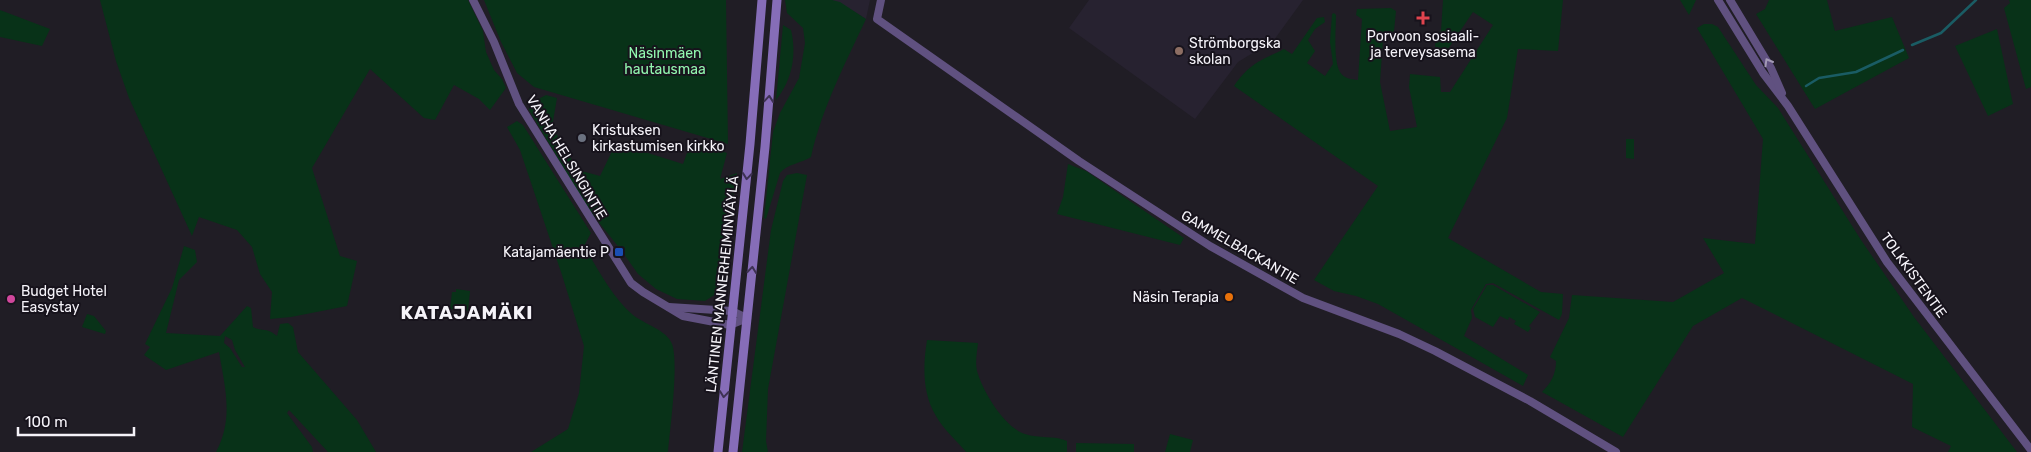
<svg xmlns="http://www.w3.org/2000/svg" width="2031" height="452" font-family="Rubik,sans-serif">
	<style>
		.built { fill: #272230 }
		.green { fill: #083218; fill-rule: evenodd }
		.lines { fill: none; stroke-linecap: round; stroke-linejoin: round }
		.stream { stroke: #1a5c64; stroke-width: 2.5 }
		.tertiary { stroke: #605180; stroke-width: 8 }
		.secondary { stroke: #866db8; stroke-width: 9 }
		.oneway { stroke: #a39ab6 }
		.oneway2 { stroke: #3e3253 }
		.health-dot { fill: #e0444e; stroke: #17131c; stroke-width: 2 }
		.education-dot { fill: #8d6e63; stroke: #17131c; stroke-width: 2 }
		.worship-dot { fill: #6b7280; stroke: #17131c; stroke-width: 2 }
		.transit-dot { fill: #1a4fb4; stroke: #17131c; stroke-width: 2 }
		.food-dot { fill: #e8710a; stroke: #17131c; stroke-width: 2 }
		.hotel-dot { fill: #d1479c; stroke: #17131c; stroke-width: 2 }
		.labels { text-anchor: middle; stroke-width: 4; stroke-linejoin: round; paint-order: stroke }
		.poi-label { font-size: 14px; fill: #f5f3f9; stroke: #17131c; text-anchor: start }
		.park-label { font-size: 14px; fill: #92f7af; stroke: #17131c }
		.street-label { font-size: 14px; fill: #f5f3f9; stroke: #17131c }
		.district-label { font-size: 19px; font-weight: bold; letter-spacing: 1px; fill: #f5f3f9; stroke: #17131c }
	</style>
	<rect width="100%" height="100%" fill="#201d25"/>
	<!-- built -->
	<g class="built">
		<path d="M832 0H870L866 19 858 14Z"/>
		<path d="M1089 0H1303L1274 40 1238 62 1195 119 1069 28Z"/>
	</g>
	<!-- green -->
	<g class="green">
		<path d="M100 0H468L483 31 486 52 494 70 502 79 506 88 490 110 479 99 454 85 435 120 424 118 370 69 312 168 340 256 357 261 347 306 291 317 270 319 272 292 260 274 252 247 237 230 199 217 192 236 129 98 116 61Z"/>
		<path d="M484 0H726L728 144 534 87 517 73 501 42Z"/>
		<path d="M785 0H832L840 2 866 19C845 64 822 108 811 157 802 163 787 164 780 173L766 219 764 218 773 132 780 113 799 78 805 43 803 28 787 13Z"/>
		<path d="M1443 0H1563L1558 51 1518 49 1507 118 1448 238 1541 292 1563 294 1562 314 1559 320 1493 283 1486 284 1471 310 1472 318 1464 336 1528 375 1523 386 1378 304 1356 296 1334 291 1314 280 1378 186 1234 86C1250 63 1260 61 1284 49L1292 54 1317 18 1324 17 1325 22 1315 29 1308 40 1315 51 1307 63 1325 76 1333 64 1330 42 1332 14 1334 13 1336 15C1336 28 1333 60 1340 72 1344 79 1351 79 1358 80L1362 19 1356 15 1357 9 1391 8 1396 11 1394 31 1383 39 1380 82 1390 131 1417 127 1409 87 1410 74 1440 77 1441 92H1450L1493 25 1473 12 1448 49 1435 47 1436 34 1441 31Z"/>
		<path d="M1680 0H1696L1689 15Z"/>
		<path d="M1769 0H1827L1835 31 1892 17 1909 58 1815 109 1756 14 1765 9Z"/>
		<path d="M2009 0H2031V87L2026 89 2004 8 2010 3Z"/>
		<path d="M0 10 50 29 42 46 0 37Z"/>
		<path d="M1704 24H1712L1718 27 1756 85 1778 108 1861 240 1914 317 2017 452H1948L1951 446 1912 427 1913 384 1742 298 1693 326 1623 437 1542 392C1551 383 1556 374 1556 361L1550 357 1569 318 1572 295 1673 302 1724 273 1703 238 1755 244 1763 139 1697 28Z"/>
		<path d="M783 25 791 30C797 55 792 80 776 100Z"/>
		<path d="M1997 29 2013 104 1988 116 1955 46Z"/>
		<path d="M546 95 557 98 552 127 578 170 600 176 616 143 683 164 691 142 727 153 720 179 737 173 728 230 725 274 719 292 705 301 677 299 656 289 638 274 621 250 589 210 529 110 531 103Z"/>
		<path d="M517 121 523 125 591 233 584 246C598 269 611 296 633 315 644 324 667 330 672 344 679 363 670 429 668 452H531L568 429 579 393 584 346 562 275 520 150 507 127Z"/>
		<path d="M1626 139H1634V159L1626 158Z"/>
		<path d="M1068 164 1086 171 1184 238 1180 245 1057 214 1063 197Z"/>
		<path d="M797 173 807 175 768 389 766 441 768 452H742L771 230 783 181 787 175Z"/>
		<path d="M184 246 195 250 197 262 179 280 166 333 220 336 247 306 251 308 253 327C263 332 266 327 277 336L280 324 288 323 293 327 298 352 357 420 376 452H328L289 410 287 413 312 447 313 452H216C234 418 225 388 219 352L166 370 144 355 150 347 145 344 172 288ZM225 336 232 340 235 350 245 367H242L230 348 224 343Z"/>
		<path d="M1487 285H1493L1540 312 1529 326 1531 328 1528 332 1514 324 1516 321 1509 317 1508 320 1500 316 1493 327 1475 317 1473 309Z"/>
		<path d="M456 289 470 291 468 311 450 309 452 292H456Z"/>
		<path d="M87 314 94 316 106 331 105 334 82 327Z"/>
		<path d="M927 340 978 343C977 352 975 362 977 371 983 392 1004 427 1025 434 1039 439 1054 435 1067 441V452H966C957 441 943 429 936 416 922 393 923 365 927 340Z"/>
		<path d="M1170 434 1193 440 1190 452H1165Z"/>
		<path d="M1076 443 1134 444V452H1076Z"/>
	</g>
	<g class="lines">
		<!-- stream -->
		<g class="stream">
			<path d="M1912 45 1941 33 1976 0"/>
			<path d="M1806 86 1819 78 1856 72 1903 50"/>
		</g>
		<!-- tertiary -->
		<g class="tertiary">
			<path d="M473 0 494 42 519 104 631 283 643 292 683 316 730 325 747 318"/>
			<path d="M881 0 877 19 1079 161 1210 246 1303 298 1399 334 1435 351 1530 401 1616 452"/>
			<path d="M1718 0 1763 73 1788 106 1887 262 2031 450"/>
			<path d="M1730 0 1771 68 1782 93"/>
			<path d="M669 307 732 311 747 318"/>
		</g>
		<!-- secondary -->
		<g class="secondary">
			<path d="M718 452 750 144 762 0"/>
			<path d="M733 452 765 147 777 0"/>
		</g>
	</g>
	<!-- one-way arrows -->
	<defs><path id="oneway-chevron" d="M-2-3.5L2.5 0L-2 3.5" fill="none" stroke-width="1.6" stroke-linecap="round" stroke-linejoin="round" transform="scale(1.25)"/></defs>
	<use class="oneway" href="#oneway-chevron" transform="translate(1768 62) rotate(-120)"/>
	<g class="oneway2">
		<use href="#oneway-chevron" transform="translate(769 99) rotate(-85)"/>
		<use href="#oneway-chevron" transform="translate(747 176) rotate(96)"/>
		<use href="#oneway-chevron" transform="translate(752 270) rotate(-84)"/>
		<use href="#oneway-chevron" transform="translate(724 394) rotate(96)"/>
	</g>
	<!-- markers -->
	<path class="health-dot" d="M1420.5 10.5h5v5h5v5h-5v5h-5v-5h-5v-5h5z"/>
	<circle class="education-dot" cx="1179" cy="51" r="5"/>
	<circle class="worship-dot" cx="582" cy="138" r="5"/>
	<rect class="transit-dot" x="614" y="247" width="10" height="10" rx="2.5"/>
	<circle class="food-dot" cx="1229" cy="297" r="5"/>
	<circle class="hotel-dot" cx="11" cy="299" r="5"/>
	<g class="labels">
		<!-- poi labels -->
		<g class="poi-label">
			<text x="1423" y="41" text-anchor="middle">Porvoon sosiaali-<tspan x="1423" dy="16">ja terveysasema</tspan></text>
			<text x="1189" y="48">Strömborgska<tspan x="1189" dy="16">skolan</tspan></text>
			<text x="592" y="135">Kristuksen<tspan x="592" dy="16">kirkastumisen kirkko</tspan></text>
			<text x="609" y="257" text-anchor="end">Katajamäentie P</text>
			<text x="21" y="296">Budget Hotel<tspan x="21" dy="16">Easystay</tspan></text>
			<text x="1219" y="302" text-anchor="end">Näsin Terapia</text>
		</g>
		<!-- park labels -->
		<g class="park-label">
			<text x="665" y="58">Näsinmäen<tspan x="665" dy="16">hautausmaa</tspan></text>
		</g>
		<!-- street labels -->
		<g class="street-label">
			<text transform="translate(567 157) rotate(59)" y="5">VANHA HELSINGINTIE</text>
			<text transform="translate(1240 247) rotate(30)" y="5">GAMMELBACKANTIE</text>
			<text transform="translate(1914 275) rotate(54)" y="5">TOLKKISTENTIE</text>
			<text transform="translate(722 284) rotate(-84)" y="5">LÄNTINEN MANNERHEIMINVÄYLÄ</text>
		</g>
		<!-- district labels -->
		<g class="district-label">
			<text x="467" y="319">KATAJAMÄKI</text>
		</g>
	</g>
	<!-- scale -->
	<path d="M18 427v8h116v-8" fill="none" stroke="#f5f3f9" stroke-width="2.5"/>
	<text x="25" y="427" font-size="15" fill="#f5f3f9" stroke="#17131c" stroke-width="4" paint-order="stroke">100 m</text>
</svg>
